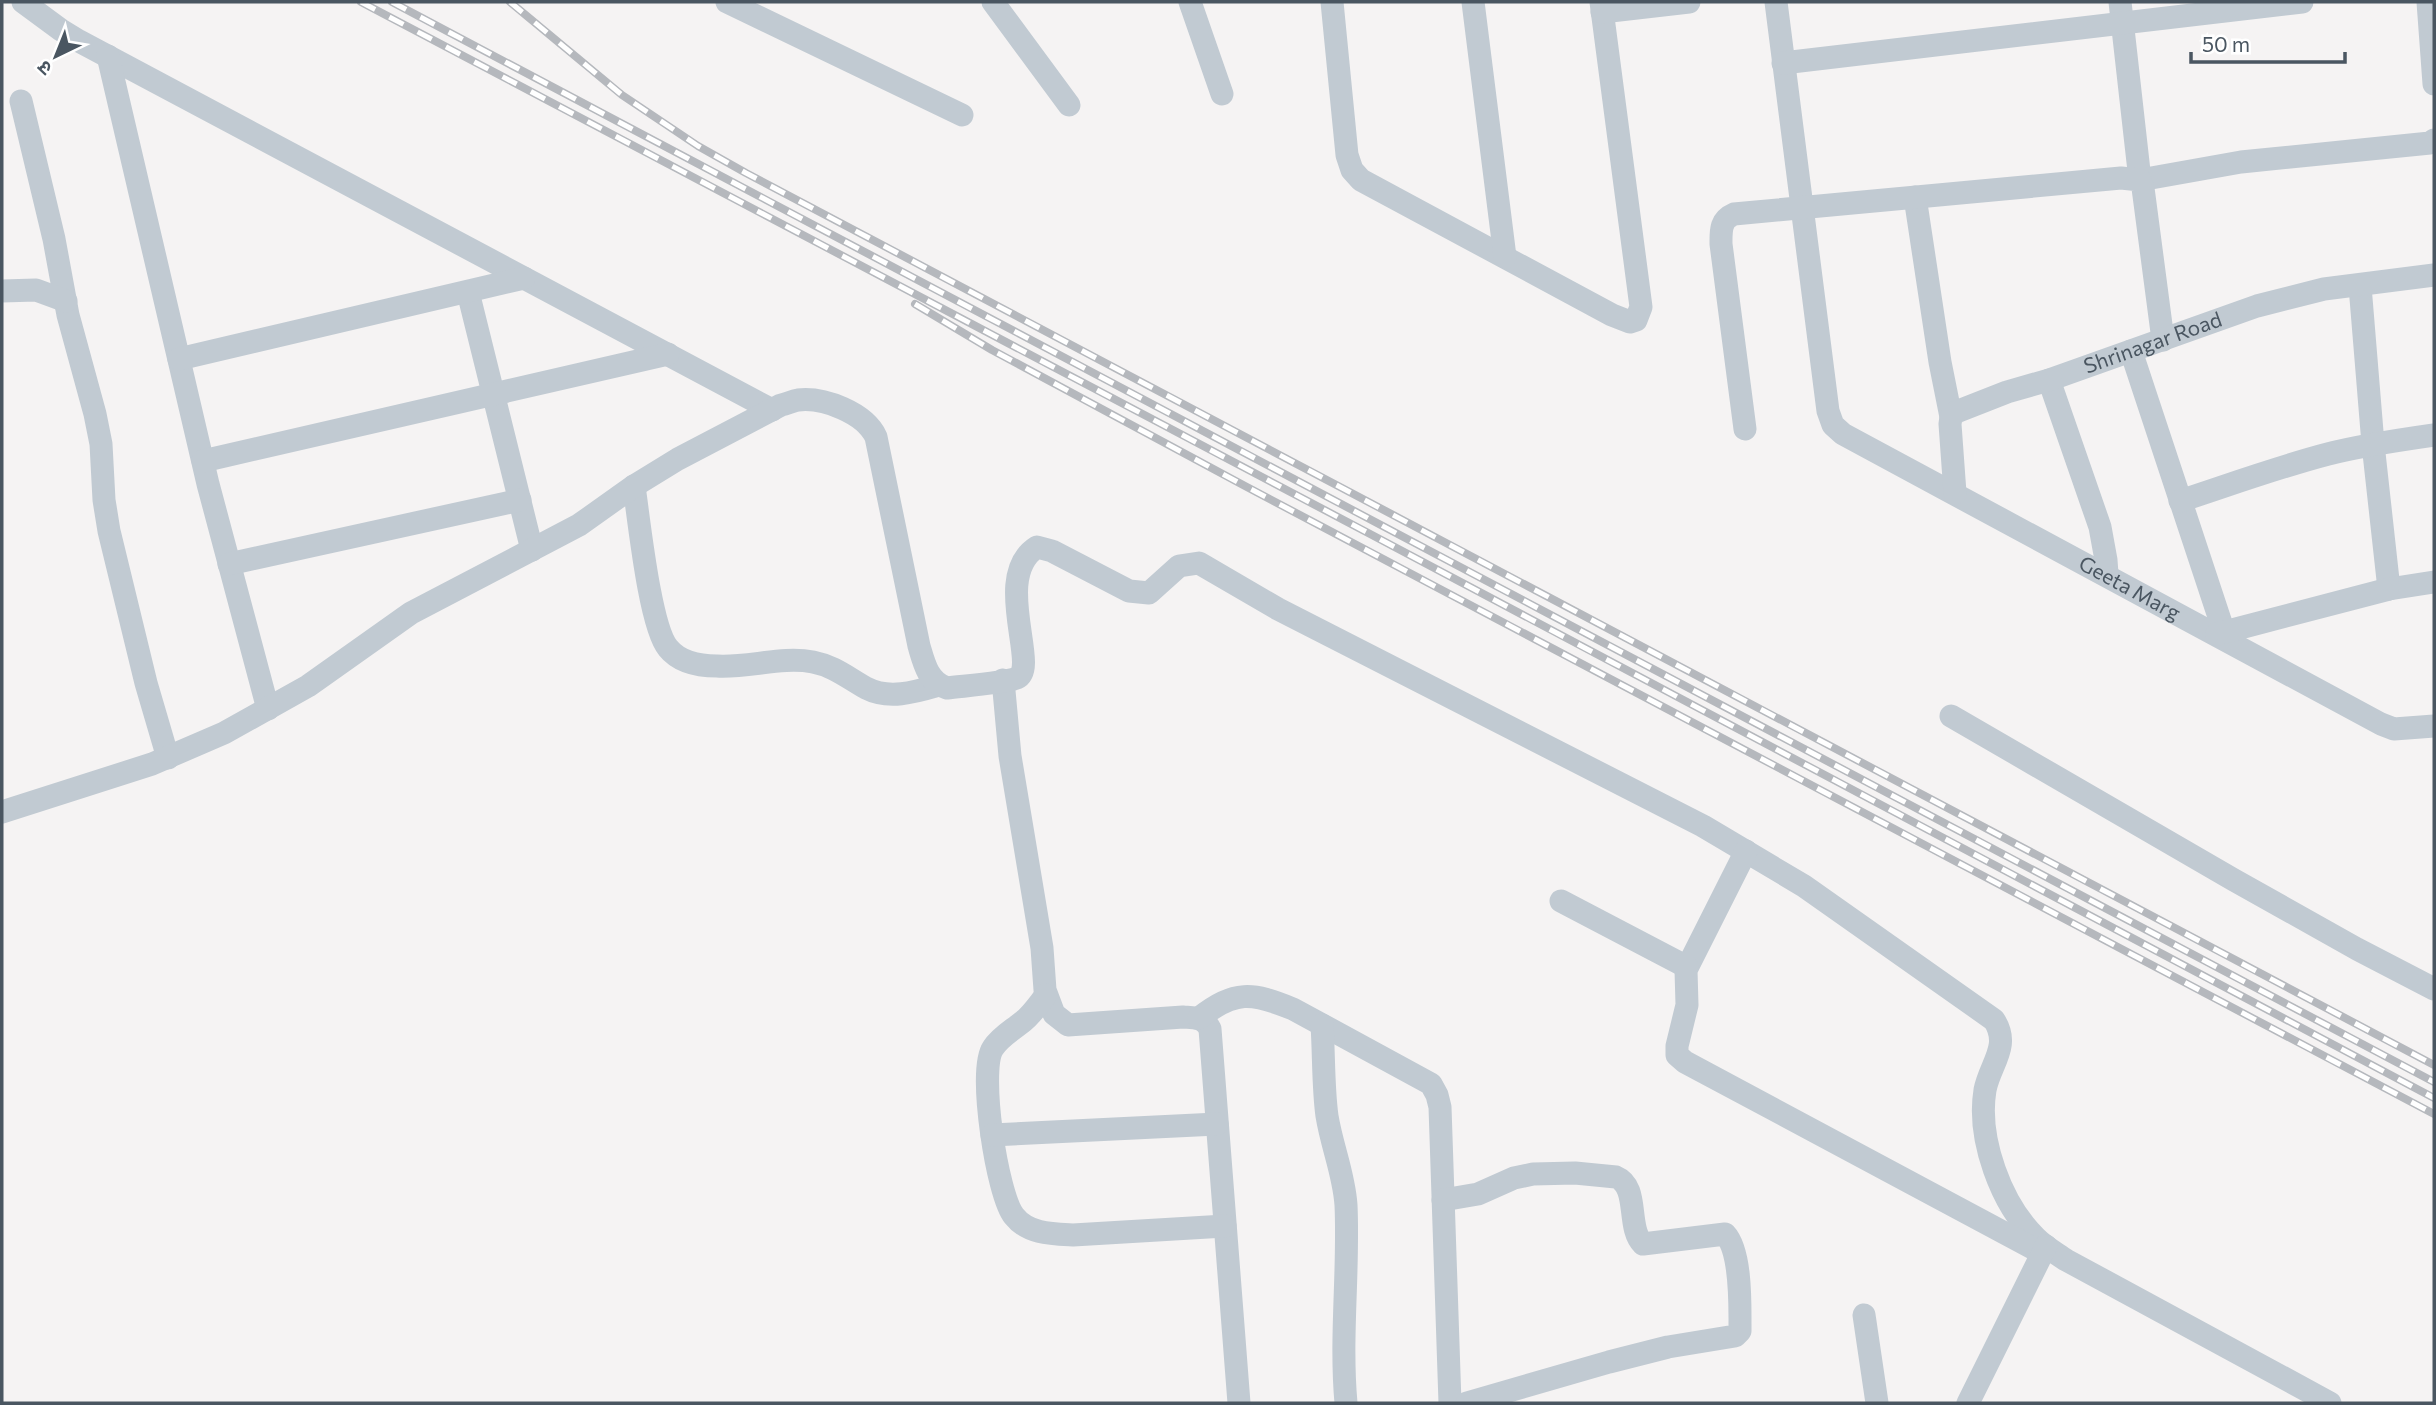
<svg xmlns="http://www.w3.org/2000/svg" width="2436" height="1405" font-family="Commissioner,'Noto Sans Devanagari',sans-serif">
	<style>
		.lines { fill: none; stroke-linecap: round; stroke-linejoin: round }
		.minor { stroke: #c1cad2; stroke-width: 23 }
		.rail-casing { stroke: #b5b8bd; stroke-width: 8 }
		.rail { stroke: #fff; stroke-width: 5; stroke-dasharray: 16; stroke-linecap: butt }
		.labels { text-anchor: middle; stroke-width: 7; stroke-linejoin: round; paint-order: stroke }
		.street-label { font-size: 21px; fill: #4a5661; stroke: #fff }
	</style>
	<rect width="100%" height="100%" fill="#f5f3f3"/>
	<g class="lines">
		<!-- minor -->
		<g class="minor">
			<path d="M23 2 61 30 79 41 772 410"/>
			<path d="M727 2 962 115"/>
			<path d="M993 2 1069 105"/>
			<path d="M1190 2 1222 94"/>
			<path d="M1332 2 1347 155 1352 170 1361 180 1612 315 1630 322 1636 320 1641 307 1601 2"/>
			<path d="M1473 2 1505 257"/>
			<path id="s1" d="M1776 2 1828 411 1833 425 1843 434 2381 724 2394 729 2434 726"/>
			<path d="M2120 2 2140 180 2241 162 2430 143 2434 140"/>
			<path d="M2428 2 2434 84"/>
			<path d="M1602 12 1689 2"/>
			<path d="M108 56 208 484 268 709"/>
			<path d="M1783 63 2302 2"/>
			<path d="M21 101 54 239 68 315 95 414 101 444 104 500 109 531 146 683 168 758"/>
			<path d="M1915 197 1940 362 1951 417"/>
			<path d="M2360 286 2373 444 2389 589"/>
			<path d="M2 291 36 290 66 301"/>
			<path d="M468 292 532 550"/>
			<path d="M2131 351 2224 632"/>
			<path d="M179 359 524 278"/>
			<path d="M2049 380 2100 527 2106 560 2107 574"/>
			<path d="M1745 429 1721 244C1721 231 1720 220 1734 214L2121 178 2140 180 2143 188 2163 340"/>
			<path d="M203 461 668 354"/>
			<path d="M634 486C639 520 650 627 668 648 680 663 699 666 717 666 748 668 782 656 813 662 834 666 848 678 866 688 889 700 915 692 939 685"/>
			<path id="s2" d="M1955 493 1950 424 1951 417 1956 412 2007 392 2049 380 2257 306 2324 289 2434 275"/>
			<path d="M2180 501C2229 485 2278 467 2328 454 2363 445 2399 440 2434 435"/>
			<path d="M229 564 520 500"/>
			<path d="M2217 634 2389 589 2434 582"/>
			<path d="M1003 680 1010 756 1042 948 1045 990 1054 1014 1068 1025 1183 1017C1195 1018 1204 1017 1210 1029L1239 1403"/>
			<path d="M1951 716 2234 880 2357 949 2434 989"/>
			<path d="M2 812 152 764 224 733 308 686 411 613 579 525 634 486 678 459 781 405C787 404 792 401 798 400 824 397 865 413 876 437L919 646C924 663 928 682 947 688 962 686 1005 683 1017 678 1040 668 991 576 1037 547L1052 551 1129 591 1149 593 1179 566 1199 563 1278 609 1703 826 1804 886 1994 1020C2011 1046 1990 1064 1985 1090 1977 1139 2001 1204 2036 1238 2045 1247 2056 1253 2066 1260L2330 1403"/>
			<path d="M1746 851 1686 970 1687 1005 1677 1046V1055L1685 1062 2042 1253"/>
			<path d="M1561 901 1687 967"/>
			<path d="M1046 995C1038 1005 1031 1016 1021 1023 1011 1031 1000 1037 993 1048 978 1070 997 1195 1014 1216 1028 1234 1052 1234 1073 1235L1225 1226"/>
			<path d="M1199 1018C1235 990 1252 992 1293 1009L1431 1084 1437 1095 1440 1107 1450 1403"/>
			<path d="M1322 1025C1324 1055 1323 1087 1327 1116 1332 1147 1344 1174 1346 1205 1349 1271 1340 1337 1346 1403"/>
			<path d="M992 1135 1217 1124"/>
			<path d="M1443 1200 1478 1194 1514 1178 1533 1174 1575 1173 1616 1177C1640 1187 1626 1227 1643 1244L1725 1234C1741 1251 1740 1302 1740 1324V1331L1735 1336 1668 1347 1609 1362 1467 1403"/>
			<path d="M1864 1315 1877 1403"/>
			<path d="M1968 1403 2046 1246"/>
		</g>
		<defs>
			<g id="rail">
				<path d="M361 2 1372 535 2434 1098"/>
				<path d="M392 2 2434 1082"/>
				<path d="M510 2 622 95 698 146 746 173 2434 1065"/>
				<path d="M915 304 992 350 1245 486 2434 1114"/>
			</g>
		</defs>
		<!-- rail casing -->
		<use href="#rail" class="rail-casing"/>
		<!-- rail -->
		<use href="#rail" class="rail"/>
	</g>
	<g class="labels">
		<!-- street labels -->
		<g class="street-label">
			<text dy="7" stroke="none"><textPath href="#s2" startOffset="292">Shrinagar Road</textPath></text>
			<text dy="7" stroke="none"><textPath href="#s1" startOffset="766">Geeta Marg</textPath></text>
		</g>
	</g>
	<!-- border -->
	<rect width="2436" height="1405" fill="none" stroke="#4a5661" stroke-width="7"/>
	<!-- north arrow -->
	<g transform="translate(56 56) rotate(223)" stroke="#ffffff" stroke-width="5" paint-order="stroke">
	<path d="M0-5L12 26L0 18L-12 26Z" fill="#4a5661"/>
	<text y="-10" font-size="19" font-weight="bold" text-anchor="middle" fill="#4a5661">उ</text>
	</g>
	<!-- scale -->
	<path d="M2191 52v10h154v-10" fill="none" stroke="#4a5661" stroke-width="3.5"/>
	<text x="2202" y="52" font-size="21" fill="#4a5661" stroke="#ffffff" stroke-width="5" paint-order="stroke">50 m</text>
</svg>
